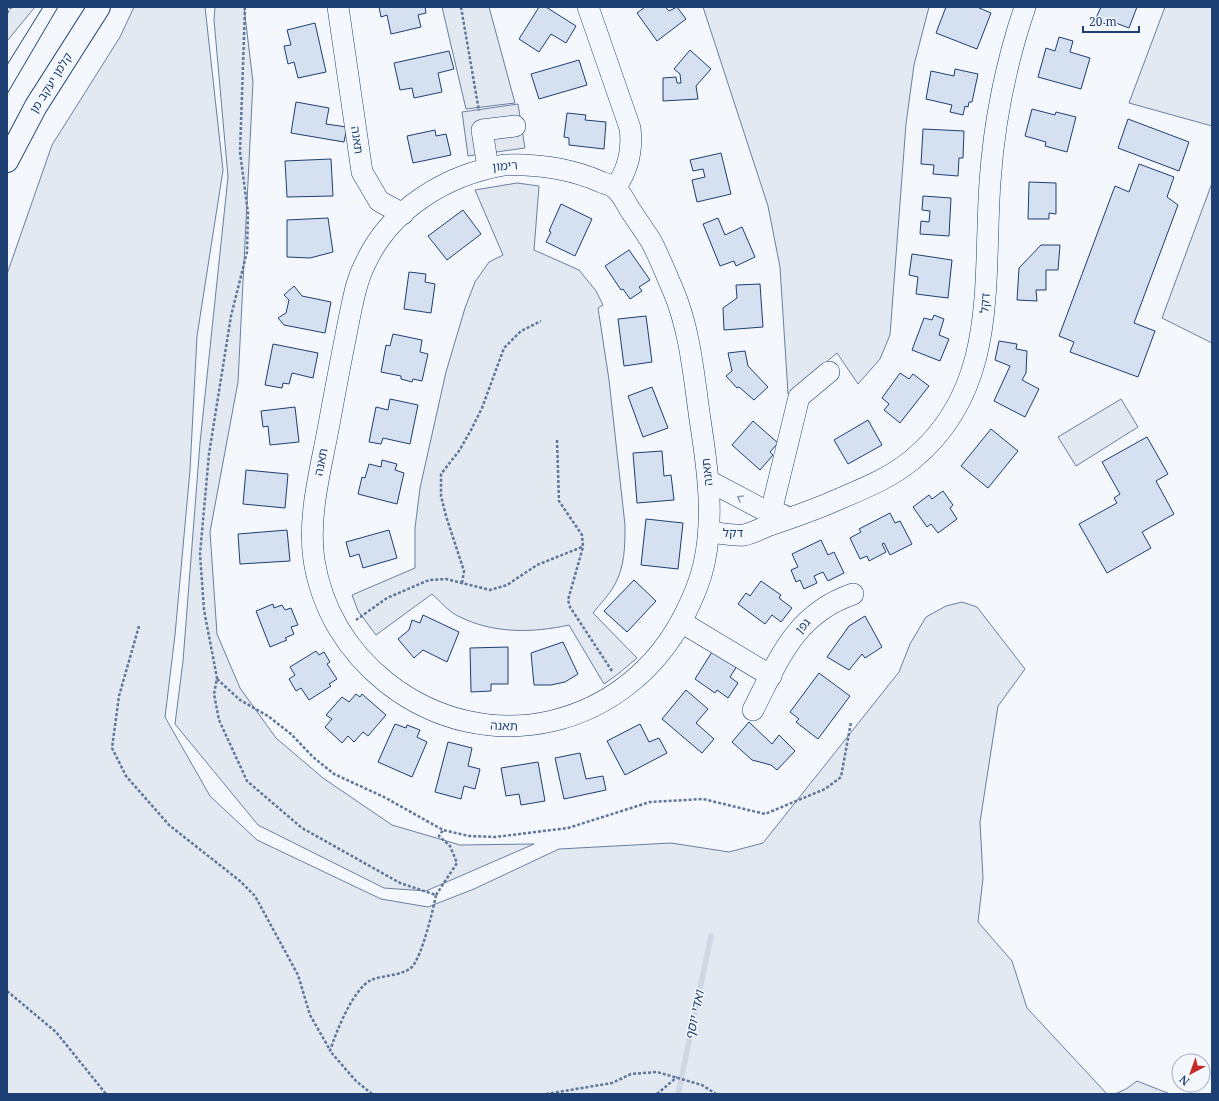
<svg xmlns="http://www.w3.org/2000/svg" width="1219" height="1101" font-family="'Noto Serif','Noto Sans Hebrew',serif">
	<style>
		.green { fill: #e3e9f0; stroke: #687fa3 }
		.parking { fill: #e3e8f0; stroke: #687fa3 }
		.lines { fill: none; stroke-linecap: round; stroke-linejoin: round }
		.stream { stroke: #cfd7e4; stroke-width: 5.5 }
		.building { fill: #d5e0f0; stroke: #1d3f73 }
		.minor-casing { stroke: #1d3f73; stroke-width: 22 }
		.major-casing { stroke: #1d3f73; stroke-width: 24 }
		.path { stroke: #5e769c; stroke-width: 2.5; stroke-dasharray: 3 2; stroke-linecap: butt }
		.minor { stroke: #f4f7fb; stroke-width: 21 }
		.major { stroke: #f4f7fb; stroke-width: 22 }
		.tram { stroke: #1d3f73; stroke-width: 1 }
		.oneway { stroke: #889bb7 }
		.labels { text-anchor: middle; stroke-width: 3; stroke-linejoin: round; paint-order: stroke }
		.street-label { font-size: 12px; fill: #1d3f73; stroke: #f4f7fb }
		.water-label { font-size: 13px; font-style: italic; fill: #1d3f73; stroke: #f4f7fb }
	</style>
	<rect width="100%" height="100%" fill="#f4f7fb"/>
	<!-- green -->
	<g class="green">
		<path d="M7 7H35L7 41Z"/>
		<path d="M134 7H205L223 170 197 336 190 470 175 635 165 717 210 796 257 840 381 899 428 907 474 889 559 849 671 843 729 852 763 843 899 672 910 644 926 617 946 606 962 602 977 607 1025 669 998 706 980 822 983 878 978 922 1012 961 1027 1008 1107 1094H7V274L52 145 120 37Z"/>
		<path d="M215 7H244L253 82 238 382 210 532 217 634 240 688 276 738 323 778 392 825 460 845 534 844 426 891 384 888 258 825 175 724 183 661 200 443 228 177 214 20Z"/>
		<path d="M442 7H489L515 103 466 109Z"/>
		<path d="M703 7H929L914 65 906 124 890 335 880 359 858 384 837 353 788 394 780 267 768 206Z"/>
		<path d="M1165 7H1212V126L1129 103Z"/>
		<path d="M517 183 539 186 534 250 579 270 596 291 603 305 598 308 609 380 625 525C625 546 625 567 614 586 609 595 600 604 593 613L637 658 618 674 604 684 569 625C533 633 493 634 458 616 449 612 440 601 432 594L376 635 358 611 352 595 415 568V528L420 488 446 372 465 308 475 282 489 262 503 255 475 190Z"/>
		<path d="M1212 183V343L1162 318Z"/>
		<path d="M1121 399 1138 427 1076 466 1058 437Z"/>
		<path d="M1137 1081 1170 1094H1115L1126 1089Z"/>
	</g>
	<!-- parking -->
	<path class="parking" d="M518 104 525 148 468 156 462 112Z"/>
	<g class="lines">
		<!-- stream -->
		<path class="stream" d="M678 1094 711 936"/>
	</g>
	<!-- building -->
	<g class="building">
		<path d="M379 7H425L426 13 418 15 421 27 391 34 387 15 381 17Z"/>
		<path d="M539 7H546L576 26 566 43 551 34 539 52 519 39Z"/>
		<path d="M645 7H665L669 11 677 7 686 19 657 41 637 13Z"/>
		<path d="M946 7H977L991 13 977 49 936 33Z"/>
		<path d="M1101 7H1137L1129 28 1113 22 1111 26 1095 20Z"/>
		<path d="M315 23 326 72 298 78 294 62 288 64 284 46 291 45 287 30Z"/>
		<path d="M1059 37 1073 41 1070 52 1090 58 1081 89 1038 77 1046 48 1055 51Z"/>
		<path d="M690 50 711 69 696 86 698 99 663 101V78L676 77 677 83H681L680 74 674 69Z"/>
		<path d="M449 51 454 69 438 73 442 92 414 98 412 88 400 90 394 63Z"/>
		<path d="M579 60 587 85 539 99 531 74Z"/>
		<path d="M955 69 978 74 972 102H969L968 107 965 106 963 115 950 112 952 105 926 99 931 71 954 76Z"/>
		<path d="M296 102 329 108 326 124 347 127 344 142 291 133Z"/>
		<path d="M1032 109 1055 115 1056 112 1076 117 1067 152 1045 146 1046 142 1025 136Z"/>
		<path d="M567 113 586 115 585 120 606 122 604 149 569 145V138L564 137Z"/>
		<path d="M1128 119 1189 142 1179 171 1118 148Z"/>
		<path d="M923 129 964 131 963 158H959L958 176 933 174 934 165 921 164Z"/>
		<path d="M435 130 436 136 446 134 451 155 413 163 407 136Z"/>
		<path d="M721 153 731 194 697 202 692 180 705 177 703 169 693 171 690 160Z"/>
		<path d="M331 159 333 196 287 197 285 161Z"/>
		<path d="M1139 164 1174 177 1167 197 1178 205 1134 323 1155 331 1138 377 1070 352 1074 342 1059 336 1115 186 1129 192Z"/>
		<path d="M1029 182 1056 183V214L1049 213V219H1028Z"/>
		<path d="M923 196 951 198 949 236 920 234 921 221 929 222 930 211 922 210Z"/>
		<path d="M561 204 592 219 575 256 546 242 551 232 549 231Z"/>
		<path d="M463 210 481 234 447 260 428 236Z"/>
		<path d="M328 218 333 252 310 258 287 257V220Z"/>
		<path d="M718 218 725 235 742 227 755 257 736 266 734 261 720 266 703 224Z"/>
		<path d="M1041 245H1060L1058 270H1046V290H1036L1037 301 1017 300 1019 268Z"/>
		<path d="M629 250 650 280 639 287 642 291 630 299 623 289 621 290 605 266Z"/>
		<path d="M912 254 952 260 948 298 916 294 918 277 909 275Z"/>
		<path d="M409 272 426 274 425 282 435 284 431 313 404 309Z"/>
		<path d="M760 284 763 327 724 330 723 308 737 298 736 285Z"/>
		<path d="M294 286 302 296 331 302 325 333 284 325 278 318 286 313 289 300 284 295Z"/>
		<path d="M934 315 944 319 939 335 949 339 940 361 912 350 924 318 932 320Z"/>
		<path d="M646 316 652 362 624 366 618 319Z"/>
		<path d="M393 334 422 340 420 352 428 354 422 381 413 379 412 382 401 379V376L381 372 386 345 390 346Z"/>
		<path d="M999 341 1017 344 1016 349 1027 351 1026 373 1022 380 1039 389 1025 417 994 401 1010 366 995 360Z"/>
		<path d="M273 344 318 353 313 378 292 373 289 384 283 383 282 388 265 385Z"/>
		<path d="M745 351 748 366 768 387 754 400 739 387 737 388 726 376 732 371 728 353Z"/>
		<path d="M900 373 909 379 913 374 929 386 900 423 884 410 889 404 882 398Z"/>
		<path d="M652 387 668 428 643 437 628 396Z"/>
		<path d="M390 399 418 405 410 444 383 438 381 444 369 442 376 407 388 410Z"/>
		<path d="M295 407 299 442 270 445 268 426 263 427 261 411Z"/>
		<path d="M868 420 882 445 848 464 834 440Z"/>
		<path d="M753 421 778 443 770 452 773 455 760 470 732 445Z"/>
		<path d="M991 429 1018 451 988 488 961 466Z"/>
		<path d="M1147 437 1168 474 1156 481 1174 514 1142 532 1151 548 1107 573 1079 524 1117 503 1114 498 1120 494 1102 462Z"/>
		<path d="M662 451 664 476 671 475 674 500 637 503 633 453Z"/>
		<path d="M382 460 397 464 395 470 404 473 397 504 358 494 362 477 365 478 369 464 381 467Z"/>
		<path d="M246 470 288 474 285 508 243 504Z"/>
		<path d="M943 491 953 505 950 508 957 519 938 533 931 524 927 527 913 507 929 495 932 499Z"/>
		<path d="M890 513 895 523 900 521 912 544 890 555 884 543 882 544 886 552 869 561 867 556 860 559 850 538 861 532 859 529Z"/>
		<path d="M646 519 683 523 678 569 641 565Z"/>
		<path d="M287 530 290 561 240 564 238 534Z"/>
		<path d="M389 530 397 558 363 568 359 554 350 557 346 542Z"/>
		<path d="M821 540 828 555 834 552 844 573 828 581 823 572 814 576 817 583 804 589 800 580 796 582 791 570 798 567 792 554Z"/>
		<path d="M634 580 656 601 627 632 604 611Z"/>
		<path d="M761 581 781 595 779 598 792 608 781 622 772 615 765 624 738 604 746 593 750 596Z"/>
		<path d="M273 604 274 608 282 605 285 610 291 608 298 625 291 627 294 634 285 638 287 640 270 647 256 611Z"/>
		<path d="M423 615 459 632 447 662 423 650 414 658 398 639 409 630 412 620 420 623Z"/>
		<path d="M865 616 882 647 865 658 862 654 849 670 827 657 849 626Z"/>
		<path d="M563 642 578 674 565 682 551 685H534L531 653Z"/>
		<path d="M717 644 741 660 730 677 738 683 728 698 717 690 715 693 695 679Z"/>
		<path d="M508 647V684H491V691L471 692 470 648Z"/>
		<path d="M316 651 319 655 324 652 330 662 327 664 337 679 329 684 331 686 309 700 301 688 296 691 289 679 295 675 290 667Z"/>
		<path d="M819 673 850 696 818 739 796 722 799 719 790 712Z"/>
		<path d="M686 690 708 709 696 723 714 739 702 753 662 719Z"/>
		<path d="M356 694 360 697 362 694 386 715 368 736 363 732 354 742 348 736 342 743 325 727 332 719 326 715 342 697 349 702Z"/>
		<path d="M749 722 772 744 779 735 795 751 777 770 771 765 752 760 732 742Z"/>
		<path d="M395 724 406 728 407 725 420 730 417 737 427 742 412 777 378 762Z"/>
		<path d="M640 724 649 742 659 738 667 753 625 775 607 741Z"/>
		<path d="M448 742 472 748 468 766 480 769 475 789 464 786 461 799 435 792Z"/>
		<path d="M580 753 586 779 603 776 606 790 564 799 555 758Z"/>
		<path d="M538 762 545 801 521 805 519 794 506 796 501 768Z"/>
	</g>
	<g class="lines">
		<defs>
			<g id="minor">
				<path d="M338 7 362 172 379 201 403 214"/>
				<path d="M588 7 630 128C633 151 628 169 616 187"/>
				<path d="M504 165C538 164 569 168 601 182 605 184 610 184 613 187 620 191 625 201 629 208 636 219 644 230 651 241 659 256 666 274 673 290 691 332 694 380 701 426 708 472 714 518 704 564 700 582 693 598 685 614 628 728 488 762 387 683 348 652 322 610 314 560 308 519 319 476 327 435 335 392 343 348 352 305 355 291 358 277 365 264 390 209 446 175 504 165Z"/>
				<path d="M488 168 482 130 515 126"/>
				<path d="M709 481 760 508 783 515"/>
				<path d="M771 512 799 397 829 372"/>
				<path d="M709 532C720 533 733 536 744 535 753 533 762 528 770 525 794 517 817 509 839 499 865 488 892 477 913 459 999 388 983 282 990 182 994 123 1006 63 1025 7"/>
				<path d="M681 622 771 676"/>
				<path d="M753 710C779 659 795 614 853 594"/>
			</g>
			<path id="major" d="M7 161 36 106 99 7"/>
		</defs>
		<!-- minor casing -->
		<use href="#minor" class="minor-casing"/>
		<!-- major casing -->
		<use href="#major" class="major-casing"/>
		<!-- path -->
		<g class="path">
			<path d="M245 7 240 152 248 213 247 252 231 316 209 454 200 554 204 610 217 678 214 694 219 720 247 781 302 828 400 883 436 895C433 910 422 956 412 967 402 976 383 975 371 980 353 989 336 1032 330 1051L356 1081 372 1094"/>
			<path d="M461 7 479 111"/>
			<path d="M7 13 11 7"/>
			<path d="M557 440 559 501 582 535 583 547 568 600 570 607 612 671"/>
			<path d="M462 583 464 571 446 516 441 496V474L459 451 471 430 482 408 504 348 521 331 541 321"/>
			<path d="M356 620 387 598 429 580 446 579 490 590 507 585 537 565 582 547"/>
			<path d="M139 626 119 696 112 748 126 776 169 825 240 881 255 896 298 975 310 1015 330 1050"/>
			<path d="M217 679 240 700 268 716 291 734 313 757 334 774 384 797 443 830 469 836 495 837 568 828 650 802 703 799 765 814 825 789 841 777 851 722"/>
			<path d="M436 895 457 863 450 846 439 836 443 830"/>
			<path d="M7 991 56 1032 106 1094"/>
			<path d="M546 1094 612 1083 631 1074 657 1072 702 1085 716 1094"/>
			<path d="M657 1094 677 1077"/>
		</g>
		<!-- minor -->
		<use href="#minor" class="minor"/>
		<!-- major -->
		<use href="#major" class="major"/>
		<!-- tram -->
		<g class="tram">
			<path d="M7 65 43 7"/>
			<path d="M7 94 58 7"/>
		</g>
	</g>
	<!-- one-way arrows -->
	<defs><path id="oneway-chevron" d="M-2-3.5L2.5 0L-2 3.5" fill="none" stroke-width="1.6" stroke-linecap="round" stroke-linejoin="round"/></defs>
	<use class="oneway" href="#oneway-chevron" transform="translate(740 498) rotate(-150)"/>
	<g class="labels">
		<!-- street labels -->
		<g class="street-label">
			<text transform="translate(51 83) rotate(-58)" y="4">קלמן יעקב מן</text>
			<text transform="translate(357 140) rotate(82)" y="4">תאנה</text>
			<text transform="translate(505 166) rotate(-5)" y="4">רימון</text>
			<text transform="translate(985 303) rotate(-86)" y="4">דקל</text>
			<text transform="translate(321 462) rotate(-79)" y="4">תאנה</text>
			<text transform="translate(707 472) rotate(-96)" y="4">תאנה</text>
			<text x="733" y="537">דקל</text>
			<text transform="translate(803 626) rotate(-48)" y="4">גפן</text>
			<text transform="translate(504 726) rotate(2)" y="4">תאנה</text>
		</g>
		<!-- water labels -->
		<g class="water-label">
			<text transform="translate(694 1015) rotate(-78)" y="5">ואדי יוסף</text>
		</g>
	</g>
	<!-- border -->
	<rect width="1219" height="1101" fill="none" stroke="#1d3f73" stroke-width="16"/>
	<!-- north arrow -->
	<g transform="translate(1191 1073) rotate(221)"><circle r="19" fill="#f4f7fb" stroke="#9eadc5"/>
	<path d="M0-3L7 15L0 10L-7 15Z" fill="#c62828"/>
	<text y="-6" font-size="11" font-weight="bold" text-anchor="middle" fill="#1d3f73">N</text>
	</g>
	<!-- scale -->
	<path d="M1083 26v6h56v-6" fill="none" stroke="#1d3f73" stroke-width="2"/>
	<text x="1089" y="26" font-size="12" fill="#1d3f73" stroke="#f4f7fb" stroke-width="3" paint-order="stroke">20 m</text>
</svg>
